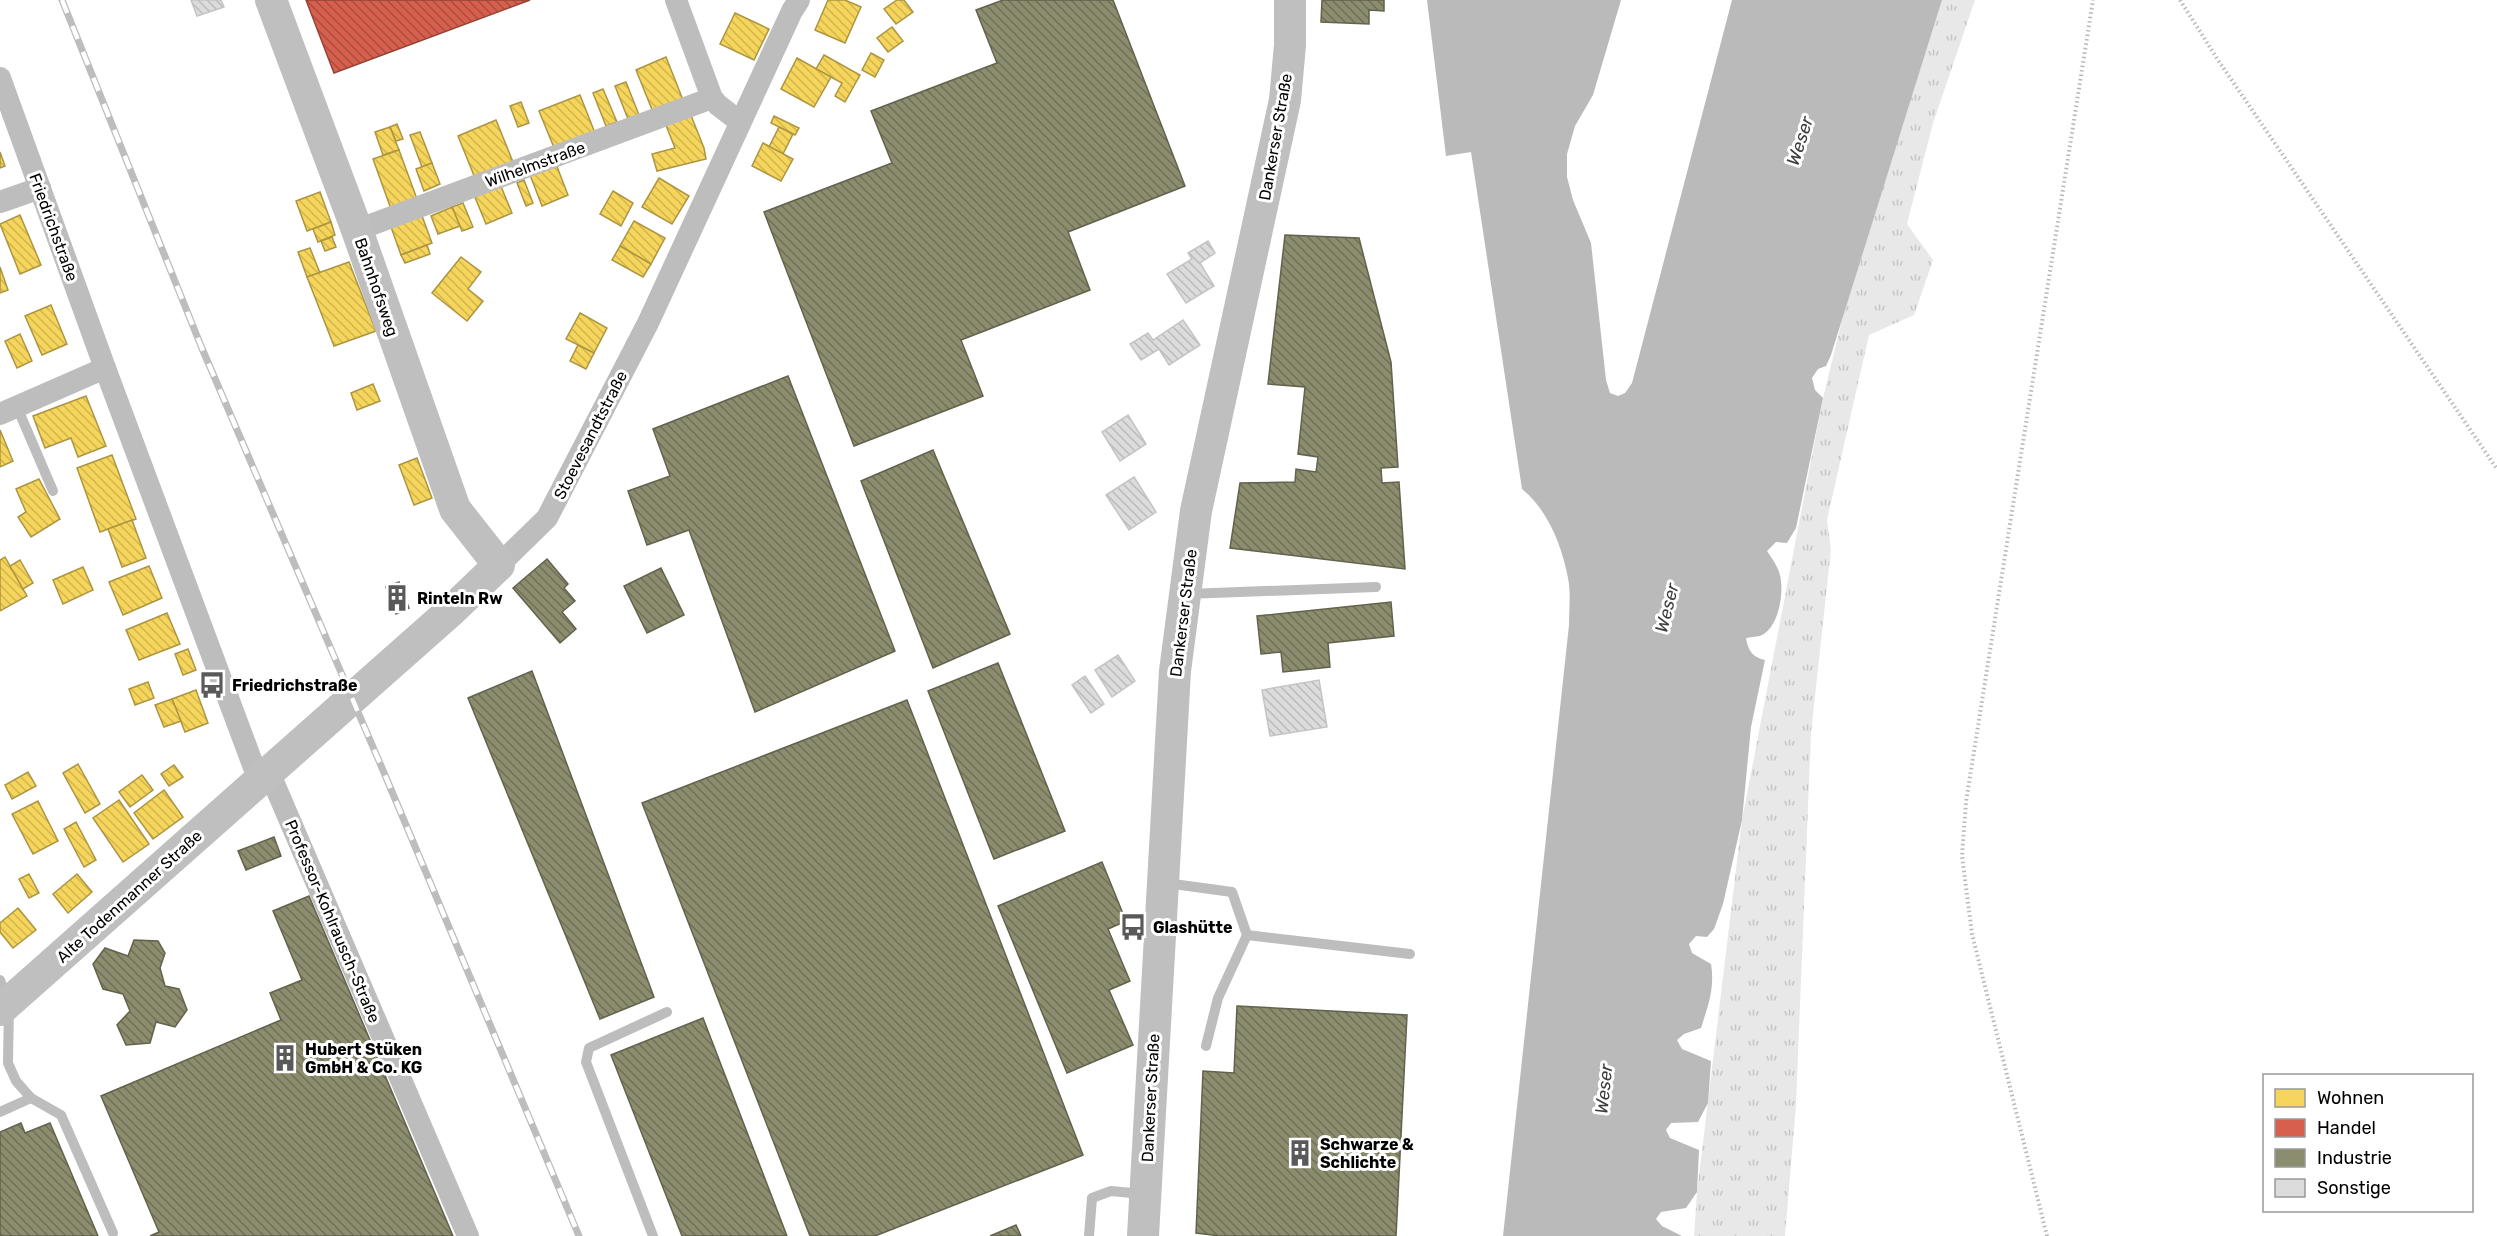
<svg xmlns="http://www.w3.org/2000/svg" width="2497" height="1236" font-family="Rubik,sans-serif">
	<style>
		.grass { fill: url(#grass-tufts) }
		.water { fill: #bababa }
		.homes { fill: url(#homes-back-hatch); stroke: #ac9540; stroke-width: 1.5 }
		.shops { fill: url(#shops-back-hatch); stroke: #964336; stroke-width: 1.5 }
		.industry { fill: url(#industry-back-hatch); stroke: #62624d; stroke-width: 1.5 }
		.building { fill: url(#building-back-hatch); stroke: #c4c4c4; stroke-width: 1.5 }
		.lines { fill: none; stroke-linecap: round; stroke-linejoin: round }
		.path { stroke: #b8b8b8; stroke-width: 4; stroke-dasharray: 1.5 3; stroke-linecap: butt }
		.lane { stroke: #bdbdbd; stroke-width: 10 }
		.street { stroke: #bdbdbd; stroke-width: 22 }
		.secondary { stroke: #bfbfbf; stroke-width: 32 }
		.rail-casing { stroke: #bdbdbd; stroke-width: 7 }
		.rail { stroke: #fff; stroke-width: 4.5; stroke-dasharray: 14; stroke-linecap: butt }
		.labels { text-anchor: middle; stroke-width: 6; stroke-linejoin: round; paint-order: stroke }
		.street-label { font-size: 16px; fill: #000; stroke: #fff }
		.poi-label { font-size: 16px; font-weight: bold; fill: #000; stroke: #fff; text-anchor: start }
		.water-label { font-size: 18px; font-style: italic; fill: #3e3e3e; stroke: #fff }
	</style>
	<defs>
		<pattern id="grass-tufts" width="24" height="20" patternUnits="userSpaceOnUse" patternTransform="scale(1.5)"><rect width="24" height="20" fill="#e8e8e8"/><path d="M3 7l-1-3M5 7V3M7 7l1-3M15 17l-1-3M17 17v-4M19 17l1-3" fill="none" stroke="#c5c5c5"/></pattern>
		<pattern id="homes-back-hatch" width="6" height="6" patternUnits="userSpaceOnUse" patternTransform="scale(1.5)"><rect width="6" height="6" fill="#f6d55c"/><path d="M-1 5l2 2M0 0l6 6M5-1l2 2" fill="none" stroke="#d1b54e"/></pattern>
		<pattern id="shops-back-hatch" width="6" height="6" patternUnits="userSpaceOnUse" patternTransform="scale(1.5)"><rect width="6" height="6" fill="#d6604d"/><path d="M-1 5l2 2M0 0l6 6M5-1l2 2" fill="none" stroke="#ab4d3e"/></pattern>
		<pattern id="industry-back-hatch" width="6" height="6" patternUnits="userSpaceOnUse" patternTransform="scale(1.5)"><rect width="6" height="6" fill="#8c8c6e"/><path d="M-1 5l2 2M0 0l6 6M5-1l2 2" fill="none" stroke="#707058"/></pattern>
		<pattern id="building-back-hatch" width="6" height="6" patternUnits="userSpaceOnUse" patternTransform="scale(1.5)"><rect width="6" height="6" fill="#dcdcdc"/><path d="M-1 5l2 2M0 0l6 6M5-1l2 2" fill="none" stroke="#bbb"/></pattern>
	</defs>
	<rect width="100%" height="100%" fill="#fff"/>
	<!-- grass -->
	<path class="grass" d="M1942 0H1975L1933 123 1907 224 1933 260 1914 315 1869 335 1827 520 1831 549 1811 733 1796 1104 1785 1236H1694L1697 1192 1742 820 1823 398 1844 312Z"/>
	<!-- water -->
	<path class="water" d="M1427 0H1621L1593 95 1575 126 1567 154V177L1573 200 1591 243 1606 380 1610 393 1618 396 1625 393 1632 383 1732 0H1942L1831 355 1826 366 1818 369 1812 378 1815 390 1823 398 1796 528 1787 543 1776 542 1767 551C1773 560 1780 569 1781 581 1783 597 1778 629 1760 636 1756 637 1750 637 1746 638 1748 650 1752 657 1765 660L1751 727 1742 820 1723 904 1714 929 1707 937 1696 936 1689 944 1692 953 1711 964C1715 988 1708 1006 1701 1028L1684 1034 1677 1040 1682 1049 1711 1061 1708 1103 1698 1122 1671 1123 1666 1130 1670 1138 1699 1150 1697 1192 1686 1208 1661 1212 1656 1219 1662 1226 1682 1236H1503L1569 625C1569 610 1571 593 1568 578 1562 546 1548 510 1522 489L1471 152 1446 156Z"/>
	<!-- homes -->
	<g class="homes">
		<path d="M828 0H845L861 7 845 43 815 30Z"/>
		<path d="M897 0H904L913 12 896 24 884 9Z"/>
		<path d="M735 13 769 29 754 60 720 44Z"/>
		<path d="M892 27 903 41 888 52 877 38Z"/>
		<path d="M871 53 884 60 875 77 862 70Z"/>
		<path d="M824 55 860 75 845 102 835 96 842 83 816 69Z"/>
		<path d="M666 57 683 100 653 112 636 70Z"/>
		<path d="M797 58 831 77 814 107 781 89Z"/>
		<path d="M626 82 639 115 628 119 615 86Z"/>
		<path d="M603 89 617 122 606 126 593 93Z"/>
		<path d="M580 95 595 133 555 150 539 111Z"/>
		<path d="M521 102 529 123 518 127 510 106Z"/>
		<path d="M690 113 704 148 706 159 657 171 652 154 675 148 665 123Z"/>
		<path d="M774 116 799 128 795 135 771 123Z"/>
		<path d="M496 120 513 162 475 178 458 136Z"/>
		<path d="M397 124 403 139 396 141 390 127Z"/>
		<path d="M390 127 399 150 383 155 375 132Z"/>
		<path d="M779 127 793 134 783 154 769 147Z"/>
		<path d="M420 132 432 163 422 167 410 135Z"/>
		<path d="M763 143 793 159 781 181 752 166Z"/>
		<path d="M399 150 417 199 391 209 373 159Z"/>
		<path d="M0 152 5 166 0 168Z"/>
		<path d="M432 163 440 184 424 191 416 169Z"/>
		<path d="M556 164 568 195 542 206 530 175Z"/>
		<path d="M659 178 689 196 672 224 642 207Z"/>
		<path d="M524 180 533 203 526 206 517 183Z"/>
		<path d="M500 184 512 213 486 224 474 195Z"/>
		<path d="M613 191 633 203 621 226 600 214Z"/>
		<path d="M320 192 331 222 307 231 296 201Z"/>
		<path d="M463 203 473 227 462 231 452 207Z"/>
		<path d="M452 207 460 226 438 234 431 216Z"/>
		<path d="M20 215 41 265 20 274 0 224Z"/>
		<path d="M422 216 432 243 401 255 391 227Z"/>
		<path d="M634 221 665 238 651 264 620 246Z"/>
		<path d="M331 222 335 235 318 242 313 229Z"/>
		<path d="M332 237 336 247 325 251 321 241Z"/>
		<path d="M427 245 430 254 405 263 401 255Z"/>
		<path d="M620 246 651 264 643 277 612 260Z"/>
		<path d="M310 248 320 273 307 277 298 252Z"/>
		<path d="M461 257 481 272 468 289 483 301 467 321 432 293Z"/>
		<path d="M349 262 376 331 334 346 307 277Z"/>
		<path d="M0 267 8 290 0 293Z"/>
		<path d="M51 305 67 344 42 355 25 316Z"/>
		<path d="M580 313 607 328 594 353 566 339Z"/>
		<path d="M20 334 32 361 17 368 5 341Z"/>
		<path d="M578 345 594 353 586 369 570 361Z"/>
		<path d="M373 384 380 401 357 410 351 393Z"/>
		<path d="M86 396 106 446 78 457 71 438 45 448 33 416Z"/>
		<path d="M0 430 13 461 0 467Z"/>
		<path d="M112 455 136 519 100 532 77 468Z"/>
		<path d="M417 458 432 498 414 505 399 465Z"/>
		<path d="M39 479 60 519 31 537 18 517 26 512 16 489Z"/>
		<path d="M132 520 146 558 122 567 108 529Z"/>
		<path d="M5 557 27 596 0 611V560Z"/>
		<path d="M20 560 33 583 23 589 10 566Z"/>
		<path d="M149 566 162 598 123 615 109 582Z"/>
		<path d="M83 567 93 590 63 604 53 580Z"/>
		<path d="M167 613 180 644 139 660 126 630Z"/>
		<path d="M188 649 196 670 183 675 175 654Z"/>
		<path d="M148 682 154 698 135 705 129 689Z"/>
		<path d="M196 690 208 723 185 732 172 699Z"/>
		<path d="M172 699 181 721 164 727 155 705Z"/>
		<path d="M78 764 100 804 85 813 63 773Z"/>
		<path d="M174 765 183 777 169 786 161 774Z"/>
		<path d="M28 772 36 786 12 799 5 785Z"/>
		<path d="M142 775 153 790 130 807 119 792Z"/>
		<path d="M164 790 183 817 153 839 134 813Z"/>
		<path d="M119 800 149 844 123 862 93 818Z"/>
		<path d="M38 801 58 841 33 854 12 814Z"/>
		<path d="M76 822 96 860 84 867 64 829Z"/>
		<path d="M29 874 39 893 29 898 19 879Z"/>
		<path d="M77 874 92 892 68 913 53 894Z"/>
		<path d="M18 908 36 930 13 948 0 932V923Z"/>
	</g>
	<!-- shops -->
	<path class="shops" d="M306 0H530L334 73Z"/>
	<!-- industry -->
	<g class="industry">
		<path d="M1003 0H1113L1185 186 1068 232 1090 290 961 340 983 396 854 446 764 212 892 163 871 111 997 63 976 10Z"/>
		<path d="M1322 0H1384V11L1369 10V24L1321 22Z"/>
		<path d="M1285 235 1359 238 1391 362 1398 467 1381 468 1382 483 1399 482 1405 569 1230 548 1240 483 1295 482 1296 469 1316 472 1318 457 1298 454 1305 387 1268 384Z"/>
		<path d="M788 376 895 651 755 712 689 530 647 545 628 491 670 476 653 429Z"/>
		<path d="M933 450 1010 634 933 668 861 481Z"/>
		<path d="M547 559 568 584 564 588 575 601 562 612 576 629 560 643 513 588Z"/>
		<path d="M661 568 684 615 647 633 624 586Z"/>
		<path d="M399 582 409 608 396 614 386 587Z"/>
		<path d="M1391 602 1394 636 1328 643 1330 667 1283 672 1281 652 1261 654 1257 616Z"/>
		<path d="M998 663 1065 831 994 859 928 691Z"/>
		<path d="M532 671 654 997 600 1019 468 698Z"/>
		<path d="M907 700 1083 1155 875 1236H810L642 803Z"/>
		<path d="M274 837 281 856 246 870 238 851Z"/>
		<path d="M1102 862 1126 921 1108 929 1130 981 1109 990 1133 1045 1067 1073 998 906Z"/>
		<path d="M309 896 453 1236H150L159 1232 101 1096 281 1020 270 993 302 980 273 911Z"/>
		<path d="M134 940 158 941 165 953 160 968 165 986 179 989 187 1010 175 1027 156 1022 150 1043 126 1045 117 1025 130 1011 123 994 103 989 93 964 105 948 128 956Z"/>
		<path d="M1237 1006 1407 1015 1396 1236H1220L1196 1233 1203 1071 1234 1073Z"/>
		<path d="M703 1018 787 1236H682L611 1055Z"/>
		<path d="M21 1123 25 1133 50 1123 98 1236H0V1132Z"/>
		<path d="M1016 1225 1021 1236H990Z"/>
	</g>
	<!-- building -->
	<g class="building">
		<path d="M191 0H221L224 7 197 16Z"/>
		<path d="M1208 241 1215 253 1200 263 1214 286 1186 303 1167 274 1192 259 1188 253Z"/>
		<path d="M1183 320 1200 345 1169 365 1159 349 1141 360 1130 344 1148 333 1153 340Z"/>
		<path d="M1128 415 1146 444 1120 461 1102 432Z"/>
		<path d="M1134 477 1156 512 1129 530 1106 495Z"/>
		<path d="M1118 655 1135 681 1112 697 1095 670Z"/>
		<path d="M1085 676 1104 704 1091 713 1072 685Z"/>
		<path d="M1319 680 1327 727 1270 736 1262 690Z"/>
	</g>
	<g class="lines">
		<!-- path -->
		<g class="path">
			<path d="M2180 0 2218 60 2497 469"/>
			<path d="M2047 1236 1972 934 1962 856 1966 802 2093 0"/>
		</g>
		<!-- lane -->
		<g class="lane">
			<path d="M17 407 53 491"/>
			<path d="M1187 594 1376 587"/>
			<path d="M1166 883 1232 892 1247 935 1410 954"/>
			<path d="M0 980 9 1003 8 1063 16 1081 31 1098 61 1115 113 1233"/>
			<path d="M1206 1046 1218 998 1247 935"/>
			<path d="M0 1112 31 1098"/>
			<path d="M653 1236 586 1062 589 1048 667 1012"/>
			<path d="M1089 1236 1092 1198 1111 1191 1142 1194"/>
		</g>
		<!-- street -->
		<g class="street">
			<path d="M676 0 712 98 718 105 740 122"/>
			<path d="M0 78 105 368 259 781"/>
			<path d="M0 202 40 188"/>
			<path d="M357 230 712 98"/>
			<path d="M0 414 105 368"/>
			<path d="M499 565 547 518 648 323 792 11 799 0"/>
			<path d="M269 772 468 1236"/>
		</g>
		<!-- secondary -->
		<g class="secondary">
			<path d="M0 1010 453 609 499 565 455 509 357 230 271 0"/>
			<path d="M1143 1236 1175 671 1196 511 1285 100 1290 45V0"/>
		</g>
		<defs>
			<path id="rail" d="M62 0 201 346 382 768 579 1236"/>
		</defs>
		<!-- rail casing -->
		<use href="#rail" class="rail-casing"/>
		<!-- rail -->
		<use href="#rail" class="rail"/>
	</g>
	<!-- icons -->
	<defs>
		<symbol id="building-bare" viewBox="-9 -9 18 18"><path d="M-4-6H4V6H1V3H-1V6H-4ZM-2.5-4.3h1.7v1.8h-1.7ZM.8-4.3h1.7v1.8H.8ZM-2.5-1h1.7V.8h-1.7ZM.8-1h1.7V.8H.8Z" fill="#595959" stroke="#fff" stroke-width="2.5" paint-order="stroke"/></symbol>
		<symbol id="bus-bare" viewBox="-9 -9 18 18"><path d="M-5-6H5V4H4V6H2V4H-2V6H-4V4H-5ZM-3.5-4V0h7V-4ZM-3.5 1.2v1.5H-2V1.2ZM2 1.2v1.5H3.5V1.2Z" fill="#595959" stroke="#fff" stroke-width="2.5" paint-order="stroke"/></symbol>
	</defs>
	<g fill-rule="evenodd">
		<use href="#building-bare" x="378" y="579" width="38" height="38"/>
		<use href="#bus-bare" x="193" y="666" width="38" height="38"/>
		<use href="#bus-bare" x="1114" y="908" width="38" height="38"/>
		<use href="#building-bare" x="266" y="1039" width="38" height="38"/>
		<use href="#building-bare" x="1281" y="1134" width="38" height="38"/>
	</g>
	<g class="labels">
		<!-- street labels -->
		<g class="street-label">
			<text transform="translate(1275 137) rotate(-80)" y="6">Dankerser Straße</text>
			<text transform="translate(535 164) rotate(-20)" y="6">Wilhelmstraße</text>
			<text transform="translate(54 227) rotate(70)" y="6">Friedrichstraße</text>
			<text transform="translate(377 287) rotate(71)" y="6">Bahnhofsweg</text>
			<text transform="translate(590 435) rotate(-63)" y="6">Stoevesandtstraße</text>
			<text transform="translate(1183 613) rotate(-83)" y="6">Dankerser Straße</text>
			<text transform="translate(129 896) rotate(-42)" y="6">Alte Todenmanner Straße</text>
			<text transform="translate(333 921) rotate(67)" y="6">Professor-Kohlrausch-Straße</text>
			<text transform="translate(1150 1098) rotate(-87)" y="6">Dankerser Straße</text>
		</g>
		<!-- poi labels -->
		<g class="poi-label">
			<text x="417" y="604">Rinteln Rw</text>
			<text x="232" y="691">Friedrichstraße</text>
			<text x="1153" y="933">Glashütte</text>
			<text x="305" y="1055">Hubert Stüken<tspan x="305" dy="18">GmbH &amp; Co. KG</tspan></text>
			<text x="1320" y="1150">Schwarze &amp;<tspan x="1320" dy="18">Schlichte</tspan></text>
		</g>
		<!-- water labels -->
		<g class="water-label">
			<text transform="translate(1800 141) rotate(-72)" y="6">Weser</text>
			<text transform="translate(1667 608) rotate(-76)" y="6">Weser</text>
			<text transform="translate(1604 1089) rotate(-84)" y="6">Weser</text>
		</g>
	</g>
	<!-- legend -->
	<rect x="2263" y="1074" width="210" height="138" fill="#ffffff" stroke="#999999" stroke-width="1.5"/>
	<rect x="2275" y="1089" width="30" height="18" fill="#f6d55c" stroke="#999999" stroke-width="1.5"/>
	<text x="2317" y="1104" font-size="18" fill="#000000">Wohnen</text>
	<rect x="2275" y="1119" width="30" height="18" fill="#d6604d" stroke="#999999" stroke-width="1.5"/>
	<text x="2317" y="1134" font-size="18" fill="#000000">Handel</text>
	<rect x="2275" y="1149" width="30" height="18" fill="#8c8c6e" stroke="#999999" stroke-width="1.5"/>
	<text x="2317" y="1164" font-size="18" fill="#000000">Industrie</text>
	<rect x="2275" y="1179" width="30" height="18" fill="#dcdcdc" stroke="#999999" stroke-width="1.5"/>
	<text x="2317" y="1194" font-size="18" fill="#000000">Sonstige</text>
</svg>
